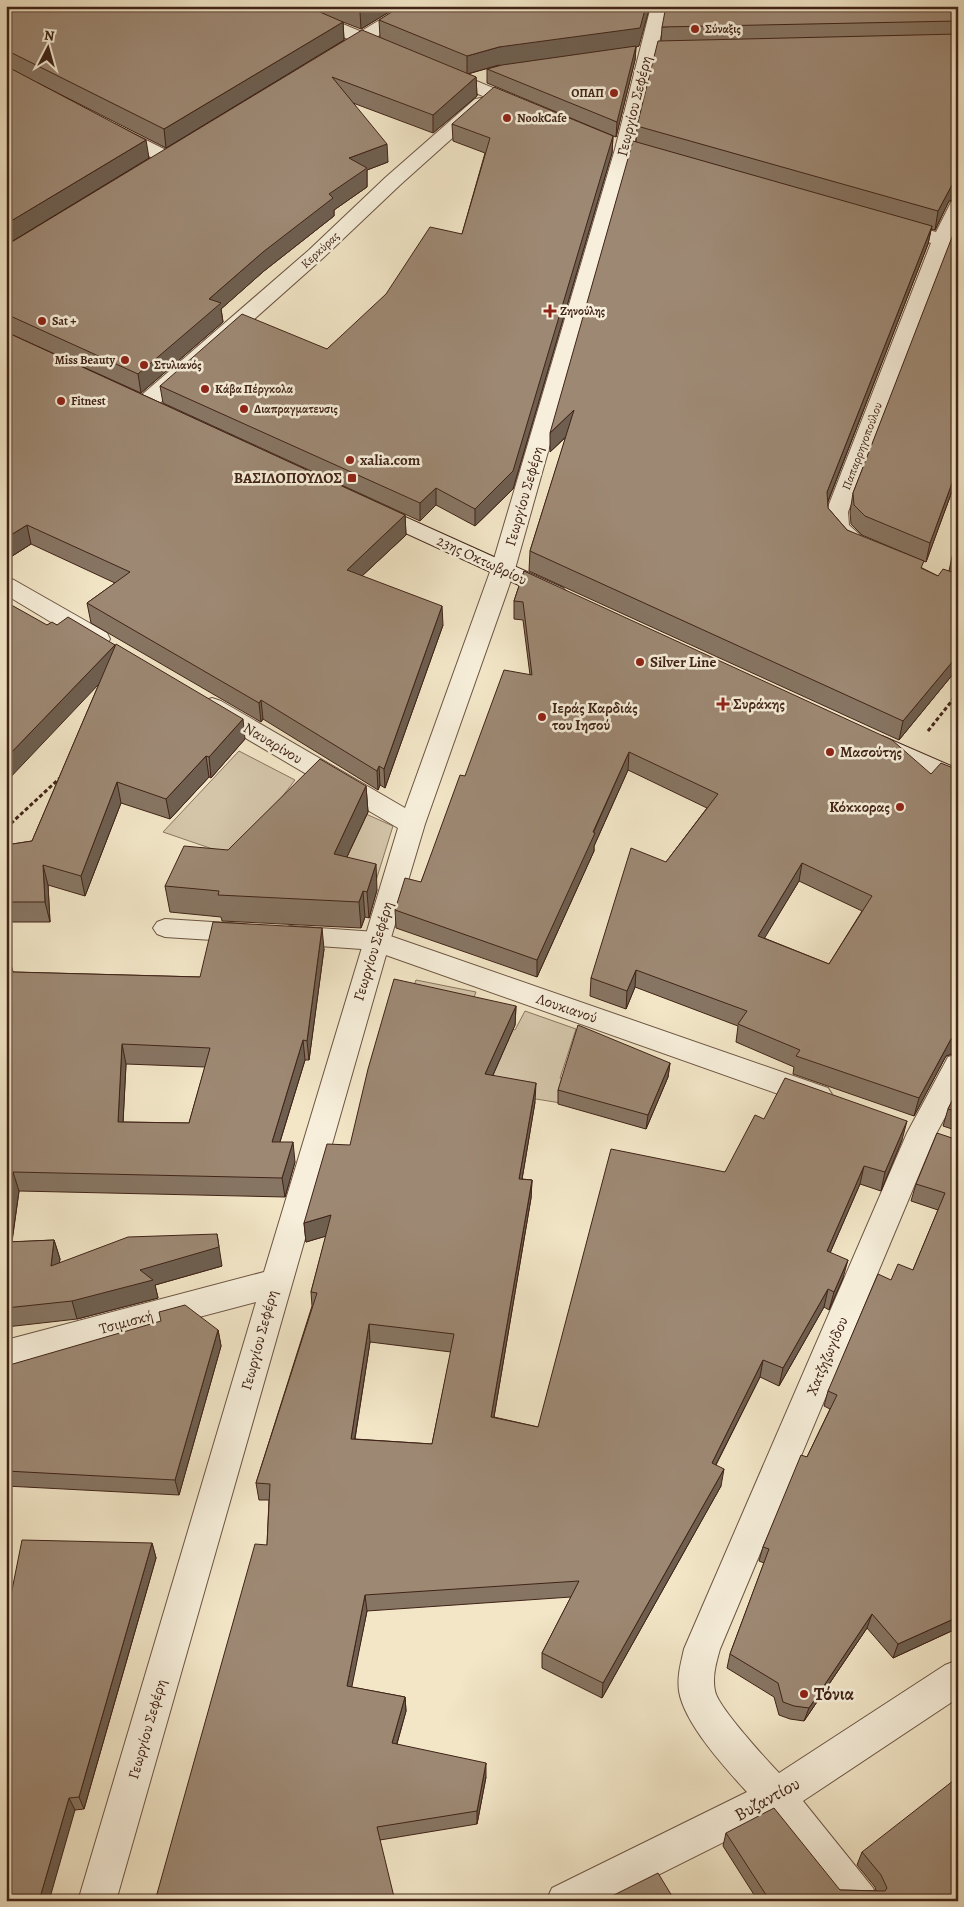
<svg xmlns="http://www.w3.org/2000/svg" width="964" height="1907" font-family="Alegreya,serif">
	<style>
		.green { fill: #d4c5a9; stroke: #8a7460 }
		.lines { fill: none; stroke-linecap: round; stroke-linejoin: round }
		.service-casing { stroke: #6c5443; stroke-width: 2 }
		.minor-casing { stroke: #6c5443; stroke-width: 2 }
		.tertiary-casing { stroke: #6c5443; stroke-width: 2 }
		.secondary-casing { stroke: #402317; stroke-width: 2 }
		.path { stroke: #402317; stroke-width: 3; stroke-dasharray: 4 2.5; stroke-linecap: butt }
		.service { fill: #f7efdb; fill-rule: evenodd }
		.minor { fill: #f7efdb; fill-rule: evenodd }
		.tertiary { fill: #f7efdb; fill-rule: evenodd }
		.secondary { fill: #f7efdb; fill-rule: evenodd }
		.wall { fill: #877563; stroke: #402317; fill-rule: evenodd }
		.shaded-wall { fill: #6e5f50; stroke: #402317 }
		.building { fill: #9d8873; stroke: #402317; fill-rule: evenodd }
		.poi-dot { fill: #8f2418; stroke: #f7efdb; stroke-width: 2 }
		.labels { text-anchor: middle; stroke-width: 5; stroke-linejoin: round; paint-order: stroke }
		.far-poi-label { font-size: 12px; font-weight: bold; fill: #402317; stroke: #f7efdb; text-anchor: start }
		.far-street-label { font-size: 12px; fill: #402317; stroke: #f7efdb }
		.street-label { font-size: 15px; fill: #402317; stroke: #f7efdb }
		.poi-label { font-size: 15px; font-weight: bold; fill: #402317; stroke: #f7efdb; text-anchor: start }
		.near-poi-label { font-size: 18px; font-weight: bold; fill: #402317; stroke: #f7efdb; text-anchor: start }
		.near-street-label { font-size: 18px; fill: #402317; stroke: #f7efdb }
	</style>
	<rect width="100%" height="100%" fill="#f2e6c7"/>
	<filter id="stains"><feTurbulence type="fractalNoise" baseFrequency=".004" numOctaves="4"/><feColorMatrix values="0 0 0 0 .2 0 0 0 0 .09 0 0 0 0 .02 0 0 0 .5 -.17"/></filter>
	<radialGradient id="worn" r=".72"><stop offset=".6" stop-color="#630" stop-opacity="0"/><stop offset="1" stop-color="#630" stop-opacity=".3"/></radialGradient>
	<!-- green -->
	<g class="green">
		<path d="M239 751 295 780 236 857 163 832Z"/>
		<path d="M298 784 393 826 374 887 284 866Z"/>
		<path d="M416 980 476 992 468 1013 409 999Z"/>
		<path d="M525 1011 576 1029 560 1078 576 1084 567 1104 480 1090 492 1023 515 1030Z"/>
	</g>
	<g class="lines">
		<defs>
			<g id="service">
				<path d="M165 919 244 924 252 927 256 933 252 939 244 942 165 937 157 934 153 928 157 922Z"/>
				<path d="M290 926 376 932 384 935 388 941 384 947 376 950 290 944 282 941 278 935 282 929Z"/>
			</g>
			<g id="minor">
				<path d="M277 6H300L393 45 396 49 393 53 387 54 381 53 279 10Z"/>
				<path d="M443 67 529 103 532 107 529 111 523 112 517 111 437 76 434 72 437 68Z"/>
				<path d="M481 98 487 99 490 103 487 107 400 185 323 258 153 409 145 410 137 409 134 404 137 399 309 250 386 177 475 99Z"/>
				<path d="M114 124 174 154 176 158 174 162 167 164 160 162 107 134 105 130 107 126Z"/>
				<path d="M958 200V227L953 237 958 238V250L949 248 848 512 849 525 871 545 867 550C852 554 834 543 827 528 825 524 826 517 826 512L931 243 887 230 884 226 887 222 894 220 936 232 951 202Z"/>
				<path d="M376 931 828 1088 833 1096 828 1104 818 1108 366 948 362 941 366 934Z"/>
				<path d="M958 1054V1093L936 1134 720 1649C716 1663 712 1677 715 1691 718 1707 766 1759 779 1773L945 1665 958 1660V1698L803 1801 873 1888 879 1901H836L770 1819 606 1901H546L552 1888 747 1792C725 1768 684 1723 679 1691 677 1676 681 1663 684 1649L907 1133 948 1057Z"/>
			</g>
			<g id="tertiary">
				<path d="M403 6H423L421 10 345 56 339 57 333 56 330 52 333 48Z"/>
				<path d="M651 6H668L633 149 515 569 425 824 390 941 116 1901H78L256 1302 6 1368V1340L264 1272 398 828 203 713 200 707 203 701 212 698 221 701 405 808 491 569 615 149Z"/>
				<path d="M6 577 14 580 107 633 110 639 107 645 98 647 89 645 6 595Z"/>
			</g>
			<g id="secondary">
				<path d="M372 502 563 588 567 593 563 598 555 601 547 598 364 514 361 509 364 504Z"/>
				<path d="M882 736 958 769V789L873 751 869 745 873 739Z"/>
			</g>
		</defs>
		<!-- service casing -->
		<use href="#service" class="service-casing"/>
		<!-- minor casing -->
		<use href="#minor" class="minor-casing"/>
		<!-- tertiary casing -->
		<use href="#tertiary" class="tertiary-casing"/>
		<!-- secondary casing -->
		<use href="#secondary" class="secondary-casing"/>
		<!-- path -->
		<g class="path">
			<path d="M928 731 958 693"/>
			<path d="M6 828 61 777"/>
		</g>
		<!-- service -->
		<use href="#service" class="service"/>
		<!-- minor -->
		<use href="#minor" class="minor"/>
		<!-- tertiary -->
		<use href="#tertiary" class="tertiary"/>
		<!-- secondary -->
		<use href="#secondary" class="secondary"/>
	</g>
	<!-- wall -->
	<g class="wall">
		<path d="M6 6H399L361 29 343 22 344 40 166 148 38 83 149 158 8 244 380 37 379 20 639 46 636 47 635 60 616 137 487 83V69L499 65 468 74 476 77 477 96 433 133 353 103 388 162 367 170V187L334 210V216L264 271 221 309 223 322 141 393 6 332Z"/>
		<path d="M958 6V199L949 201 935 230 931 229 928 244 828 502V508L847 530 938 576 949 571 953 552 958 545V668L899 740 529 571 530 551 566 437 550 452 636 142 637 126 661 41 662 27Z"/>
		<path d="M452 124 613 136 612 153 513 489 475 526 436 505 420 521 163 403 160 386 327 349 462 234 485 153 453 141Z"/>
		<path d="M958 225V475L926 562 862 535 851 524 850 512 853 493 956 232Z"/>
		<path d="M6 332 405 515 406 535 362 576 443 625 385 788 380 785 378 790 263 719 261 722 91 623 87 603 115 583 31 544 6 560Z"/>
		<path d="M524 571 931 774 958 770V1052L946 1056 914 1116 793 1074 794 1067 736 1042 738 1026 635 987 626 1009 590 996 591 978 666 862 707 808 628 770 594 846V851L537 977 396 928 395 910 421 882 465 776 530 675 523 620 514 619V601ZM799 881 862 911 829 964 764 938Z"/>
		<path d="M47 625H57L115 645V646L245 739 211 778 209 777 170 819 121 803 85 896 48 885 50 922H6V845L32 841 99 684Z"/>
		<path d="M958 745V768L952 764 957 746Z"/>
		<path d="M366 786 368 812 347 857 377 890 369 918 365 917 361 928 222 921 221 917 170 912 165 886 228 850Z"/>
		<path d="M6 947 13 972 200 977 324 949 309 1060H305L280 1142 295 1162 285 1197 19 1191 12 1242 54 1240 60 1259 59 1263 222 1266 155 1285 158 1298 77 1319 6 1327ZM126 1064 205 1067 189 1123 123 1122Z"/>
		<path d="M516 1006 515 1025 493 1075 535 1102 522 1179 532 1180 531 1198 494 1417 538 1427 764 1119 902 1140 881 1191 860 1184 830 1253 843 1278 829 1310 824 1307 779 1386 760 1377 716 1465 721 1486 602 1698 542 1668V1653L571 1597 367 1611 351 1687 405 1697 406 1711 397 1744 486 1777 477 1824 380 1840 267 1545 269 1500H259L256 1483 312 1306 311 1292 326 1236 306 1242 304 1223 350 1145ZM370 1342 451 1352 432 1444 355 1439Z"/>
		<path d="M670 1063 668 1077 646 1129 558 1104V1090Z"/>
		<path d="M958 1089V1131L943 1126 948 1109Z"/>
		<path d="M958 1140V1628L893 1658 867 1628 804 1721 790 1719 779 1715 774 1697 727 1668 730 1654 764 1563 759 1561 763 1547 807 1457 830 1409 824 1406 828 1391 891 1280 913 1270 938 1210 911 1201 916 1184Z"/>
		<path d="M218 1330 221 1346 179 1495 6 1486V1366Z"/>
		<path d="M152 1543 156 1558 84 1809 75 1810 6 1901Z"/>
		<path d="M726 1833 840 1890 876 1891 875 1887 857 1865 862 1852 958 1901H758L723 1846Z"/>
	</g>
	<!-- shaded-wall -->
	<g class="shaded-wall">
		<path d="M369 6H399L361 29 360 12Z"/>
		<path d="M646 6H650L639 46 636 47 635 60 616 137 617 122 499 65 467 74V56Z"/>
		<path d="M343 22 344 40 166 148 164 129Z"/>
		<path d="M476 77 477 96 433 133V115Z"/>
		<path d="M613 136 612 153 513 489 475 526V509Z"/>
		<path d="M146 140 149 158 6 245V224Z"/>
		<path d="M387 144 388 162 367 170V187L334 210V216L264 271 221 309 223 322 141 393 138 374 209 299 329 194 349 158Z"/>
		<path d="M958 181V199L949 201 935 230 938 211 953 183Z"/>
		<path d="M932 226 928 244 824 511 827 492Z"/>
		<path d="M574 410V429L550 452V433Z"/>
		<path d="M958 467V475L926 562 930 543Z"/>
		<path d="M436 488V505L420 521V503Z"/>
		<path d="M405 515 406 535 348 589 347 570Z"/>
		<path d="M27 525 31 544 6 560V538Z"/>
		<path d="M442 606 443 625 385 788 384 769Z"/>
		<path d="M115 645 118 664 6 782V758Z"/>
		<path d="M958 655V668L899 740 903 721Z"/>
		<path d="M261 700 263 719 261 722 259 703Z"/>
		<path d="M243 719 245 739 211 778 209 757Z"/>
		<path d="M629 752 628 770 594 846V851L537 977V960Z"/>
		<path d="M206 756 209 777 170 819 166 799Z"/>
		<path d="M379 766 380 785 378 790 377 771Z"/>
		<path d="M117 782 121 803 85 896 81 876Z"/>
		<path d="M366 786 368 812 336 880 334 854Z"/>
		<path d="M802 863 799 881 755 954 758 936Z"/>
		<path d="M376 864 377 890 369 918 367 892Z"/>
		<path d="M43 865 48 885 50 922 45 902Z"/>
		<path d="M363 891 365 917 361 928 359 902Z"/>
		<path d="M322 928 324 949 309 1060 307 1041Z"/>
		<path d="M636 970 635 987 626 1009 627 991Z"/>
		<path d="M516 1006 515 1025 485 1093V1074Z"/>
		<path d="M958 1036 957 1052 946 1056 914 1116 919 1098 951 1039Z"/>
		<path d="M303 1040 305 1060 274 1161 272 1142Z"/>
		<path d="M122 1044 126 1064 122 1142 118 1122Z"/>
		<path d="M670 1063 668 1077 646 1129 648 1115Z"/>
		<path d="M536 1083 535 1102 519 1197V1179Z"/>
		<path d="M907 1121 902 1140 881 1191 885 1172Z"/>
		<path d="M293 1142 295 1162 285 1197 282 1178Z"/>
		<path d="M864 1166 860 1184 823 1269 827 1251Z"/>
		<path d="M13 1172 19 1191 9 1261 6 1252V1218Z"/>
		<path d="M532 1180 531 1198 491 1434V1417Z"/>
		<path d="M331 1215 333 1234 306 1242 304 1223Z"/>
		<path d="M217 1234 222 1266 155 1285 158 1298 77 1319 72 1301Z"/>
		<path d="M54 1240 60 1259 56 1284 51 1266Z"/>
		<path d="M848 1260 843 1278 829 1310 834 1292Z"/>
		<path d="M828 1289 824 1307 779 1386 783 1368Z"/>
		<path d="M369 1324 370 1342 352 1456 351 1439Z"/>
		<path d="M218 1330 221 1346 179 1495 175 1480Z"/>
		<path d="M763 1360 760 1377 708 1480 712 1463Z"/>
		<path d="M724 1469 721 1486 602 1698 603 1683Z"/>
		<path d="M152 1543 156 1558 84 1809 79 1797Z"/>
		<path d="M365 1595 367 1611 349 1701 347 1686Z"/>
		<path d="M872 1614 867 1628 804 1721 809 1708Z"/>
		<path d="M958 1617V1628L893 1658 898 1644Z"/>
		<path d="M405 1697 406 1711 393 1757 392 1743Z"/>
		<path d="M486 1763V1777L477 1824V1811Z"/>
		<path d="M69 1798 75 1810 49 1901H39Z"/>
	</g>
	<!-- building -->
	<g class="building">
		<path d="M6 6H306L343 22 164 129 6 50Z"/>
		<path d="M347 6H369L360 12Z"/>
		<path d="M401 6H646L640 28 499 47 467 56 379 20Z"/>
		<path d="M666 6H958V21L662 27Z"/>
		<path d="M362 30 476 77 433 115 332 77 387 144 349 158 367 168 329 194 333 198 263 252 209 299 221 303 138 374 6 314V244L10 243Z"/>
		<path d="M958 34V181L953 183 938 211 637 126 658 41Z"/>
		<path d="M636 46 617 122 487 69 502 65Z"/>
		<path d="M6 66 146 140 6 224Z"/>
		<path d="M494 87 613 136 513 471 475 509 436 488 420 503 160 386 242 314 327 349 386 294 430 227 462 234 490 138 452 124Z"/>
		<path d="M633 141 932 226 827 492 828 508 847 530 924 561 921 568 938 576 943 569 958 574V655L903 721 530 551 574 410 550 433Z"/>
		<path d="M954 232H958V467L930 543 865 516 854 505 853 493Z"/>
		<path d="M6 332 405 515 347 570 442 606 384 769 379 766 377 771 261 700 259 703 87 603 130 572 27 525 6 538Z"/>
		<path d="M958 545V554L953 552Z"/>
		<path d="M524 571 892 740 931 774 941 763 958 770V1036L951 1039 919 1098 796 1056 800 1050 738 1024 747 1011 636 970 627 991 591 978 631 848 666 862 718 794 629 752 593 832 595 833 537 960 395 910 405 878 421 882 460 775 465 776 504 670 532 675 523 602 514 601ZM802 863 872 896 829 964 758 936Z"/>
		<path d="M6 602 47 625 52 622 57 625 68 617 115 645 6 758Z"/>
		<path d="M116 644 243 719 209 757 206 756 166 799 117 782 81 876 43 865 45 902H6V845L32 841Z"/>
		<path d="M320 759 366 786 334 854 376 864 367 892 363 891 359 902 218 895 219 891 165 886 184 846 228 850Z"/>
		<path d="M213 922 322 928 307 1041 303 1040 272 1142H293L282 1178 13 1172 6 1218V947L13 972 200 977ZM122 1044 210 1048 189 1123 118 1122Z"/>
		<path d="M394 979 516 1006 485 1074 536 1083 519 1179 532 1180 491 1417 538 1427 611 1149 725 1172 755 1115 764 1119 785 1078 907 1121 885 1172 864 1166 827 1251 848 1260 834 1292 828 1289 783 1368 763 1360 712 1463 724 1469 603 1683 542 1653 579 1581 365 1595 347 1686 405 1697 392 1743 486 1763 477 1811 377 1827 395 1901H155L255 1544 267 1545 270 1484 256 1483 317 1293 311 1292 331 1215 304 1223 327 1144 350 1145 368 1069ZM369 1324 454 1334 432 1444 351 1439Z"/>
		<path d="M578 1025 670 1063 648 1115 558 1090Z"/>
		<path d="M958 1089V1112L948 1109Z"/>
		<path d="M937 1133 958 1140V1617L898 1644 872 1614 809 1708 794 1706 783 1702 778 1683 730 1654 769 1549 763 1547 801 1455 807 1457 837 1395 828 1391 878 1274 891 1280 898 1264 913 1270 945 1193 916 1184Z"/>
		<path d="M217 1234 219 1247 140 1270 153 1280 72 1301 6 1308V1242L54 1240 51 1266 128 1237Z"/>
		<path d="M185 1305 218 1330 175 1480 6 1471V1366L161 1321 159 1312Z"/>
		<path d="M22 1540 152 1543 79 1797 69 1798 39 1901H6V1620Z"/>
		<path d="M958 1777V1901H770L726 1833 774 1808 840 1890 885 1891 887 1888 881 1875 862 1852Z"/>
		<path d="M658 1873 675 1901H602Z"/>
	</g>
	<!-- markers -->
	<g class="poi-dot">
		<circle cx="695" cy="29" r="5"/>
		<circle cx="614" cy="93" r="5"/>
		<circle cx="507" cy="118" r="5"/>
		<path d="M547.5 303.5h5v5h5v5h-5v5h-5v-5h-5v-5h5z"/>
		<circle cx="42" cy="321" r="5"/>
		<circle cx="125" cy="360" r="5"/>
		<circle cx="144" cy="365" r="5"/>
		<circle cx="205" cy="389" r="5"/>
		<circle cx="61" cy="401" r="5"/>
		<circle cx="244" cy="409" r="5"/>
		<circle cx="350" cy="460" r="5"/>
		<rect x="347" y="473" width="10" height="10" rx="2.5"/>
		<circle cx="640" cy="662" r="5"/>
		<path d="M720.5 696.5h5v5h5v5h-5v5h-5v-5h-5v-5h5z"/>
		<circle cx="542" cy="717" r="5"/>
		<circle cx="830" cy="752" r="5"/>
		<circle cx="900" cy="807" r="5"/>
		<circle cx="804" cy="1694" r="5"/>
	</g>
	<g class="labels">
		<!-- far-poi labels -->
		<g class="far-poi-label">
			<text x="705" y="33">Σύναξις</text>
			<text x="604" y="97" text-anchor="end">ΟΠΑΠ</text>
			<text x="517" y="122">NookCafe</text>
			<text x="560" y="315">Ζηνούλης</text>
			<text x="52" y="325">Sat +</text>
			<text x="115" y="364" text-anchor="end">Miss Beauty</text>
			<text x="154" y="369">Στυλιανός</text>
			<text x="215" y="393">Κάβα Πέργκολα</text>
			<text x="71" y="405">Fitnest</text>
			<text x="254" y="413">Διαπραγματευσις</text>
		</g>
		<!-- far-street labels -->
		<g class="far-street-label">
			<text transform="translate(320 250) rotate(-43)" y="4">Κερκύρας</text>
			<text transform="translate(862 446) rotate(-69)" y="4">Παπαρρηγοπούλου</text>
		</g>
		<!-- street labels -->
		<g class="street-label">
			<text transform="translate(634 106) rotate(-76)" y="5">Γεωργίου Σεφέρη</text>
			<text transform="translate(524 496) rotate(-74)" y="5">Γεωργίου Σεφέρη</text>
			<text transform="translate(482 560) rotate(25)" y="5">23ης Οκτωβρίου</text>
			<text transform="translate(273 743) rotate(31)" y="5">Ναυαρίνου</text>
			<text transform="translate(373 951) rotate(-73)" y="5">Γεωργίου Σεφέρη</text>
			<text transform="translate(567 1008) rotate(19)" y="5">Λουκιανού</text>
			<text transform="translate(126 1322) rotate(-15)" y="5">Τσιμισκή</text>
			<text transform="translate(259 1340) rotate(-75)" y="5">Γεωργίου Σεφέρη</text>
			<text transform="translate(827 1356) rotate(-67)" y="5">Χατζηζωγίδου</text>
			<text transform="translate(147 1729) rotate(-74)" y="5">Γεωργίου Σεφέρη</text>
		</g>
		<!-- poi labels -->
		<g class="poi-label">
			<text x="360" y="465">xalia.com</text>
			<text x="342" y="483" text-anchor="end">ΒΑΣΙΛΟΠΟΥΛΟΣ</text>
			<text x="650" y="667">Silver Line</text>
			<text x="733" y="709">Συράκης</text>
			<text x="552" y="713">Ιεράς Καρδιάς<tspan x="552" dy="17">του Ιησού</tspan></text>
			<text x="840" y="757">Μασούτης</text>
			<text x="890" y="812" text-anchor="end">Κόκκορας</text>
		</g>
		<!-- near-poi labels -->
		<g class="near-poi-label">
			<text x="814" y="1700">Τόνια</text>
		</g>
		<!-- near-street labels -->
		<g class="near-street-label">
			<text transform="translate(767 1799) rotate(-29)" y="6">Βυζαντίου</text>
		</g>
	</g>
	<!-- margin -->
	<rect width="964" height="1907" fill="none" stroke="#f2e6c7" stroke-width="25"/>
	<rect x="8" y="8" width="949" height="1892" fill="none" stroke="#402317" stroke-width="2.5"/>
	<rect x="12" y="12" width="939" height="1882" fill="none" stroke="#402317"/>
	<!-- north arrow -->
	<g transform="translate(48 48) rotate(6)" stroke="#f7efdb" stroke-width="4" paint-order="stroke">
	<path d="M0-4L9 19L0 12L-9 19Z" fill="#402317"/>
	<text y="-8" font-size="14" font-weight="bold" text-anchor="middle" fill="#402317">N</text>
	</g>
	<rect width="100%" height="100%" filter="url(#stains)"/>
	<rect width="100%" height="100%" fill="url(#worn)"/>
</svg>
